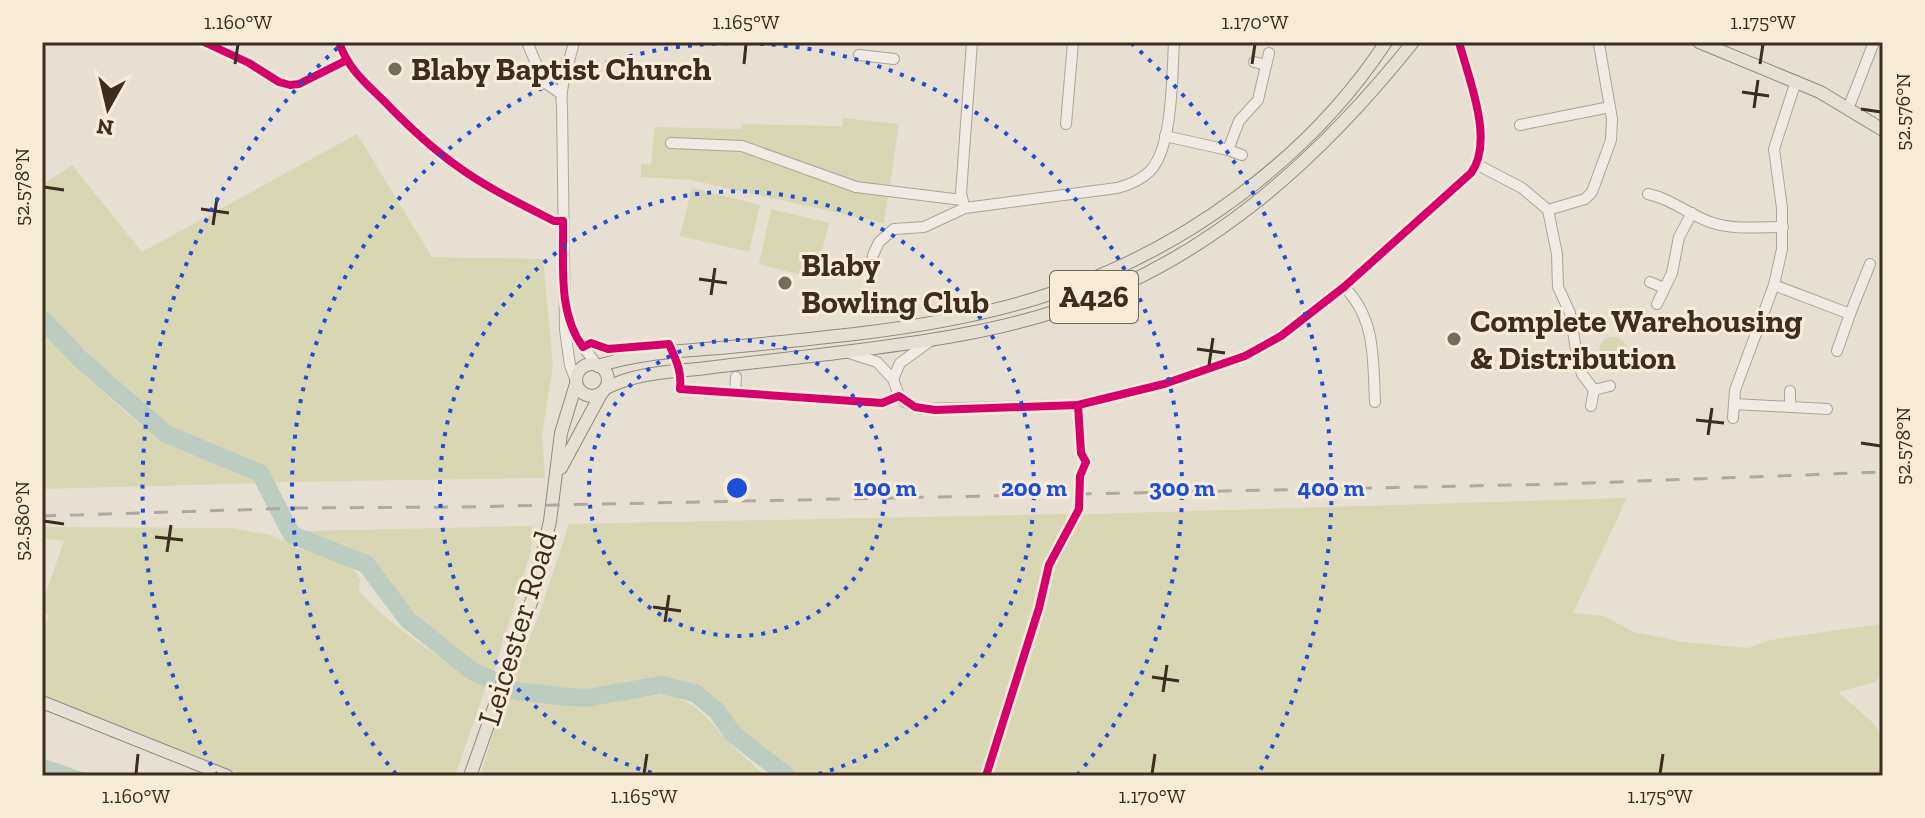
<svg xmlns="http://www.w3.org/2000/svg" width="1925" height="818" font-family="'Zilla Slab',serif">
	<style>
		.green { fill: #d9d6b3 }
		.water { fill: #bcccc1 }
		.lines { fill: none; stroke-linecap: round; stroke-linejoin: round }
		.river { stroke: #bcccc1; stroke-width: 18 }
		.minor-casing { stroke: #ada499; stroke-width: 12 }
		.major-casing { stroke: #928a80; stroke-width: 14 }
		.minor { stroke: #efeae3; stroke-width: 10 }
		.major { stroke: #e6e0d4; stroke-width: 12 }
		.rail { stroke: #afa9a2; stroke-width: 3; stroke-dasharray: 14 14; stroke-linecap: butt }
		.cycleway-casing { stroke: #f7ecd8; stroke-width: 13 }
		.cycleway { stroke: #d6006c; stroke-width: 8 }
		.ticks { fill: none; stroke: #3d2c20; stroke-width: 3 }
		.ring { fill: none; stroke: #1d4ed8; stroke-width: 4; stroke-dasharray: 4 8 }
		.poi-dot { fill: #786b5e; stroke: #f7ecd8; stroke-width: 3 }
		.labels { text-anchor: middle; stroke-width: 6; stroke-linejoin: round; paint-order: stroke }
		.shield { fill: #f7ecd8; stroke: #756657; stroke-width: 2 }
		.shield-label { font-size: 30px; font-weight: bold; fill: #3d2c20 }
		.poi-label { font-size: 32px; font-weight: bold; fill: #3d2c20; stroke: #f7ecd8; text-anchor: start }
		.street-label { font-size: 32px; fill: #3d2c20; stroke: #f7ecd8 }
		.centre { fill: #1d4ed8; stroke: #f7ecd8; stroke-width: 4 }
		.ring-label { font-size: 24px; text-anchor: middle; font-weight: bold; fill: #1d4ed8; stroke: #f7ecd8; stroke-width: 6; stroke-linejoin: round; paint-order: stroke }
		.neatline { fill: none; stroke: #3d2c20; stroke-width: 3 }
		.ticks-label { font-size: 20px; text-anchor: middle; fill: #3d2c20 }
	</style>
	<rect width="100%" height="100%" fill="#e7dfd1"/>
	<!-- green -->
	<g class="green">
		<path d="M843 118 899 124 884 223 691 180 641 177V164L651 165 655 127 741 129 743 124 842 126Z"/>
		<path d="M357 134 432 257 543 259 553 366 542 435 545 478 274 482 248 465 180 439 119 391 42 324V185L72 165 142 252Z"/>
		<path d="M692 188 760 205 749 252 680 236Z"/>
		<path d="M771 209 829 223 815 279 759 264Z"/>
		<path d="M42 331C78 365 129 423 172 446 197 459 243 465 263 483L42 489Z"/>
		<circle cx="1613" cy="351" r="14"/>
		<path d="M1627 498 1573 613 1603 616 1634 632 1684 642 1748 648 1770 640 1879 624 1883 625V673L1875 682 1838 692 1871 721 1883 736V776H993L1051 575 1081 516 1093 514Z"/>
		<path d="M1069 514 1046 564 1021 657 983 776H789L769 757 739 736 710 701 691 689 662 681 633 685 584 696 517 688 514 677 540 612 569 524Z"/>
		<path d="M532 526 531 551 494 671 491 674 480 671 468 658 398 608 365 559 315 541 305 531Z"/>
		<path d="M42 527 231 528 271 535 299 549 331 556 344 562 353 568 360 579 359 591C394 631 443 658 486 687L455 776H245L42 695V630L49 616 42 610V604L64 541 42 538Z"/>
		<path d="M509 695 572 703 663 695C693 699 705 715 724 737 737 751 752 764 766 776H480L502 706Z"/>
	</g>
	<!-- water -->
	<path class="water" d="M42 758 94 776H42Z"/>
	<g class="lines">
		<!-- river -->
		<path class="river" d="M42 319 79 358 166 434 260 473 292 535 366 564 408 620 472 671 517 691 558 696 586 698 661 685 695 693 716 710 734 735 787 776"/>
		<defs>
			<g id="minor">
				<path d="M204 42 249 63 279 82 290 85 299 84 345 61"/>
				<path d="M339 42C347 67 364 82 383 100 406 124 430 147 457 166 487 188 521 204 554 221H563"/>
				<path d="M527 42 544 82 560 93"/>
				<path d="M574 42C570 60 559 88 562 105L565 330 570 365 576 381"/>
				<path d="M859 55 894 59"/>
				<path d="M1254 62 1266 65"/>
				<path d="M1848 109 1874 42"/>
				<path d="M1066 124 1073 42"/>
				<path d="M1520 125 1610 107"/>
				<path d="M1165 136 1228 150 1239 121 1258 100 1269 53"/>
				<path d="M671 143 742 146 856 187 962 200"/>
				<path d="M1228 150 1242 155"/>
				<path d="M1478 165 1522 188 1548 210 1557 254 1558 287 1570 313 1578 362 1582 374 1594 390 1591 406"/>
				<path d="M1648 194C1673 199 1690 216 1713 223 1735 230 1760 227 1783 227"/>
				<path d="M964 206 961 193 972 42"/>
				<path d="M1548 210 1585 199 1592 192 1611 140 1612 119 1599 44 1601 42"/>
				<path d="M871 267 873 255 879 242 894 229 924 227 965 208 1117 188C1129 185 1141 180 1150 171 1173 148 1172 74 1174 42"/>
				<path d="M1650 282 1664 288"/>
				<path d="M1774 285 1850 314 1837 351"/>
				<path d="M1344 287C1376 318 1373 361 1375 402"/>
				<path d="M1657 304 1672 273 1679 237 1692 213"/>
				<path d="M1850 314 1870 264"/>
				<path d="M568 316 578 340 597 365"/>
				<path d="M846 352 877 362 893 379 899 396"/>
				<path d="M893 379 900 363 933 339"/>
				<path d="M680 389 882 403 899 396 905 402 921 409 1078 405 1164 384 1245 356 1281 336 1344 287 1471 173C1495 141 1468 77 1459 42"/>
				<path d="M1594 390 1610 386"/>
				<path d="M735 392 736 377"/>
				<path d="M1734 404 1827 409"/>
				<path d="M1790 407V391"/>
				<path d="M1733 418 1735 390 1774 285 1782 249V208L1774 149 1796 81"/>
			</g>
			<g id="major">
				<path d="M1699 42 1820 92 1883 130"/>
				<circle cx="592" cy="380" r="16"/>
				<path d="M598 366C641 352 686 351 730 347 775 343 819 338 863 333 927 325 991 314 1053 293 1184 250 1310 158 1386 42"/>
				<path d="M606 388C638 372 671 372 706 368 752 362 798 358 844 352 915 343 989 333 1057 311 1205 263 1318 161 1413 42"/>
				<path d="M561 468 601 394"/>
				<path d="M42 702 227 776"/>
				<path d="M470 776 533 597 550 521 561 433 576 384"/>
			</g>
		</defs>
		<!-- minor casing -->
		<use href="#minor" class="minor-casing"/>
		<!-- major casing -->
		<use href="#major" class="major-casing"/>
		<!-- minor -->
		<use href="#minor" class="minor"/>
		<!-- major -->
		<use href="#major" class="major"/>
		<!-- rail -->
		<path class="rail" d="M42 516 298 508 460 507 1560 484 1883 472"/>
		<defs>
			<g id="cycleway">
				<path d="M204 42 249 63 279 82 290 85 299 84 345 61"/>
				<path d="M339 42C347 67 364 82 383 100 406 124 430 147 457 166 487 188 521 204 554 221H563C564 262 557 312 583 347L591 343 608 349 669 344C676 360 682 371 680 389L882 403 899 396 915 407 935 410 1078 405 1164 384 1245 356 1281 336 1344 287 1471 173C1495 141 1468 77 1459 42"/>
				<path d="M986 776 1039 608 1049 565 1079 509 1080 476 1086 462 1081 453 1078 405"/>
			</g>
		</defs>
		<!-- cycleway casing -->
		<use href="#cycleway" class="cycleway-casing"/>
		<!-- cycleway -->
		<use href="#cycleway" class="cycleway"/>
	</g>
	<!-- ticks -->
	<path class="ticks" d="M235 64 238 44M744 64 746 44M1252 64 1255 44M1760 64 1763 44M1742 92 1769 96M1754 108 1758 80M1861 109 1881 112M44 187 64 190M201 209 229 213M213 225 217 198M699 279 727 283M711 295 715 268M1197 349 1225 353M1209 365 1213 338M1696 420 1724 423M1708 435 1712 408M1861 443 1881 446M44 521 64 524M155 537 183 540M167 552 171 525M653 607 681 611M665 622 669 595M1152 677 1179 681M1163 692 1167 665M136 774 138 754M644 774 647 754M1152 774 1155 754M1660 774 1663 754"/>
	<!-- distance rings -->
	<g class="ring">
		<circle cx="737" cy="488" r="148"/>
		<path d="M663 776A297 297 0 1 1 811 776"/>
		<path d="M396 774A445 445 0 1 1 1078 774"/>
		<path d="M217 776A594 594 0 0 1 343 43M1131 43A594 594 0 0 1 1257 776"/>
	</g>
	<!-- markers -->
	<g class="poi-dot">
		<circle cx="395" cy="69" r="8"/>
		<circle cx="785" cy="283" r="8"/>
		<circle cx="1454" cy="339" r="8"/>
	</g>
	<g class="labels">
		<!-- shield labels -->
		<rect class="shield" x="1050" y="271" width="88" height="52" rx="6"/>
		<g class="shield-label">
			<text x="1094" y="307">A426</text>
		</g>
		<!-- poi labels -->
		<g class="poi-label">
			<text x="411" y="80">Blaby Baptist Church</text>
			<text x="801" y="276">Blaby<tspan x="801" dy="37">Bowling Club</tspan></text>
			<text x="1470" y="332">Complete Warehousing<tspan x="1470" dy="37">&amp; Distribution</tspan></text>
		</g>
		<!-- street labels -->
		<g class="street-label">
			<text transform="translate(517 628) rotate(-73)" y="11">Leicester Road</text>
		</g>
	</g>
	<circle cx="737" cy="488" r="12" class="centre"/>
	<g class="ring-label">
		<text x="885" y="496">100 m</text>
		<text x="1034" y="496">200 m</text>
		<text x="1182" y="496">300 m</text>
		<text x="1331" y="496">400 m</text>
	</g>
	<!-- border -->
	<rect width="1925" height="818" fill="none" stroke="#f7ecd8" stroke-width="88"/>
	<!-- north arrow -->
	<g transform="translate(108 108) rotate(188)" stroke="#f7ecd8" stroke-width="6" paint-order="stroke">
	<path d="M0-6L14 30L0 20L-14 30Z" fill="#3d2c20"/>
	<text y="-12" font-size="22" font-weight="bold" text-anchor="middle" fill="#3d2c20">N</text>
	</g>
	<rect x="44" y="44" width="1837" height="730" class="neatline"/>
	<g class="ticks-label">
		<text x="238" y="29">1.160°W</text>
		<text x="746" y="29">1.165°W</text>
		<text x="1255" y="29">1.170°W</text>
		<text x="1763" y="29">1.175°W</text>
		<text transform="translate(1903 112) rotate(-90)" y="7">52.576°N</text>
		<text transform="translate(22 187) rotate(-90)" y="7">52.578°N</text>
		<text transform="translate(1903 446) rotate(-90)" y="7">52.578°N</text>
		<text transform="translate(22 521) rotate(-90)" y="7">52.580°N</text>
		<text x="136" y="803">1.160°W</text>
		<text x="644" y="803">1.165°W</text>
		<text x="1152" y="803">1.170°W</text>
		<text x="1660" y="803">1.175°W</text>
	</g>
</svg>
